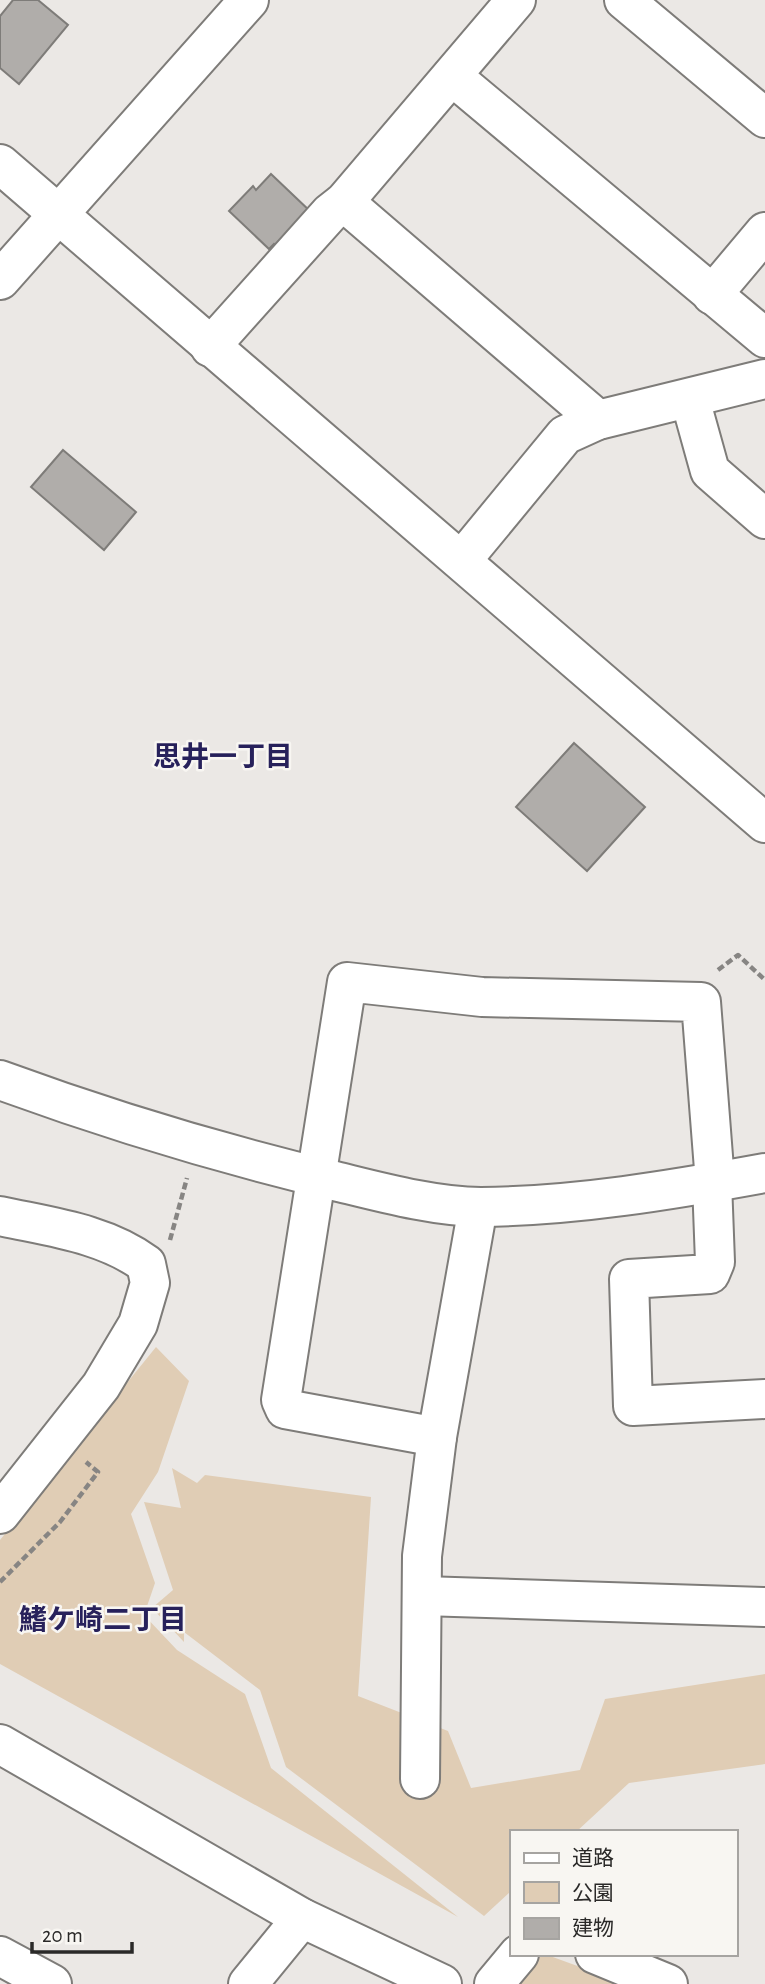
<svg xmlns="http://www.w3.org/2000/svg" width="765" height="1984" font-family="'Alegreya Sans','Noto Sans JP',sans-serif">
	<style>
		.green { fill: #e0cdb5 }
		.building { fill: #b0adaa; stroke: #7e7c79; stroke-width: 2 }
		.lines { fill: none; stroke-linecap: round; stroke-linejoin: round }
		.minor-casing { stroke: #7e7c79; stroke-width: 42 }
		.path { stroke: #878583; stroke-width: 4.5; stroke-dasharray: 7 3.5; stroke-linecap: butt }
		.minor { stroke: #fff; stroke-width: 38 }
		.labels { text-anchor: middle; stroke-width: 5; stroke-linejoin: round; paint-order: stroke }
		.neighbourhood-label { font-size: 28px; font-weight: bold; fill: #27215b; stroke: #f8f6f2 }
	</style>
	<rect width="100%" height="100%" fill="#ebe8e5"/>
	<!-- green -->
	<g class="green">
		<path d="M156 1347 189 1381 158 1472 131 1514 155 1583 144 1615 177 1650 245 1694 271 1768 458 1917 0 1664V1540Z"/>
		<path d="M172 1468 197 1483 205 1475 371 1497 358 1696 448 1731 471 1788 580 1770 605 1699 765 1674V1764L629 1783 576 1832H511V1891L484 1916 286 1767 260 1690 184 1632V1642L152 1608 173 1590 144 1502 181 1508Z"/>
		<path d="M550 1956 627 1984H511L532 1958Z"/>
	</g>
	<!-- building -->
	<g class="building">
		<path d="M13 0H38L68 25 19 84 0 68V16Z"/>
		<path d="M271 174 313 214 285 254 274 244 269 249 229 211 253 186 256 190Z"/>
		<path d="M63 450 136 512 104 550 31 487Z"/>
		<path d="M574 743 645 807 587 871 516 807Z"/>
	</g>
	<g class="lines">
		<defs>
			<g id="minor">
				<path d="M624 0 765 118"/>
				<path d="M452 76 765 338"/>
				<path d="M0 164 765 823"/>
				<path d="M344 202 598 420"/>
				<path d="M0 280 249 0"/>
				<path d="M712 295 765 232"/>
				<path d="M210 347 330 213 344 202 516 0"/>
				<path d="M690 399 710 471 765 519"/>
				<path d="M462 560 565 435 598 420 765 379"/>
				<path d="M0 1080C109 1120 222 1154 335 1181 380 1192 435 1207 481 1207 576 1206 672 1190 765 1173"/>
				<path d="M712 1182 715 1262 710 1274 629 1279 633 1406 765 1399"/>
				<path d="M0 1216C50 1227 104 1233 146 1264L150 1283 138 1324 101 1386 0 1514"/>
				<path d="M437 1437 285 1409 281 1400 347 982 482 997 701 1002 715 1182"/>
				<path d="M423 1596 765 1607"/>
				<path d="M0 1744 302 1918 442 1984"/>
				<path d="M420 1779 422 1556 437 1437 478 1207"/>
				<path d="M595 1954 668 1984"/>
				<path d="M0 1956 52 1984"/>
				<path d="M248 1984 302 1918"/>
				<path d="M494 1984 519 1954"/>
			</g>
		</defs>
		<!-- minor casing -->
		<use href="#minor" class="minor-casing"/>
		<!-- path -->
		<g class="path">
			<path d="M718 970 738 955 765 980"/>
			<path d="M170 1240 187 1178"/>
			<path d="M0 1582 60 1522 98 1472 86 1462"/>
		</g>
		<!-- minor -->
		<use href="#minor" class="minor"/>
	</g>
	<g class="labels">
		<!-- neighbourhood labels -->
		<g class="neighbourhood-label">
			<text x="223" y="766">思井一丁目</text>
			<text x="103" y="1629">鰭ケ崎二丁目</text>
		</g>
	</g>
	<!-- legend -->
	<rect x="510" y="1830" width="228" height="126" fill="#f8f6f2" stroke="#a6a4a1" stroke-width="2"/>
	<rect x="524" y="1853" width="35" height="10" fill="#ffffff" stroke="#a6a4a1" stroke-width="2"/>
	<text x="572" y="1865" font-size="21" fill="#2a2928">道路</text>
	<rect x="524" y="1882" width="35" height="21" fill="#e0cdb5" stroke="#a6a4a1" stroke-width="2"/>
	<text x="572" y="1900" font-size="21" fill="#2a2928">公園</text>
	<rect x="524" y="1918" width="35" height="21" fill="#b0adaa" stroke="#a6a4a1" stroke-width="2"/>
	<text x="572" y="1935" font-size="21" fill="#2a2928">建物</text>
	<!-- scale -->
	<path d="M32 1942v10h100v-10" fill="none" stroke="#2a2928" stroke-width="3.5"/>
	<text x="42" y="1942" font-size="21" fill="#2a2928" stroke="#f8f6f2" stroke-width="5" paint-order="stroke">20 m</text>
</svg>
